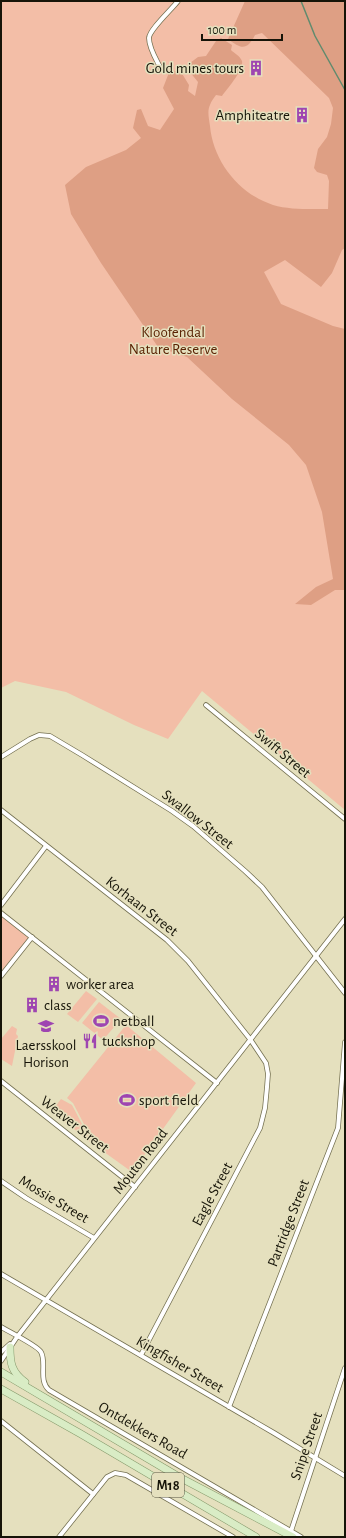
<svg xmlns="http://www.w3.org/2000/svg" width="346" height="1538" font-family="'Alegreya Sans',sans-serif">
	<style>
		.green { fill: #f3bea7 }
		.forest { fill: #de9f84 }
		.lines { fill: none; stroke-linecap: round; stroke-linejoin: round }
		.stream { stroke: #608b6e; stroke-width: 1.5 }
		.minor-casing { stroke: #747051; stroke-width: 5.5 }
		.primary-casing { stroke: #84986a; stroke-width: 8 }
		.minor { stroke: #fff; stroke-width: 4 }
		.primary { stroke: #d9ecc5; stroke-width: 7 }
		.labels { text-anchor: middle; stroke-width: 3; stroke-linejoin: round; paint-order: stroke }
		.shield { fill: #e5e0be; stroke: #54513f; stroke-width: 1 }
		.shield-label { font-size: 14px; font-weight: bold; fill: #161408 }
		.poi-label { font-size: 15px; fill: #161408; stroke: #e5e0be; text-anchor: start }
		.park-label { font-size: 15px; fill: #5b2304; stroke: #e5e0be }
		.street-label { font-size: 15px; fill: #161408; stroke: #e5e0be }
	</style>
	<rect width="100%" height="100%" fill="#e5e0be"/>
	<!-- green -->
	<g class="green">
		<path d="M1 1H345V810L202 691 168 739 134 725 66 692 15 681 1 688Z"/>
		<path d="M1 913 32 937 1 976Z"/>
		<path d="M86 991 97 999 78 1022 67 1014Z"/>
		<path d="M99 1002 121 1019 103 1040 82 1023Z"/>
		<path d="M126 1025 196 1083 132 1172 79 1134 85 1126 73 1103 67 1098Z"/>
		<path d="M12 1026 17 1029 16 1034 18 1036 12 1066 1 1059V1039Z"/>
		<path d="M61 1099 72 1105 82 1124 78 1132 51 1112Z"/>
	</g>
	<!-- forest -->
	<path class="forest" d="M245 1H345V248L342 250 332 273 321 287 285 260 264 272 281 304 333 326 345 329V590H335L311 605 295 604 316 587 333 579 322 512 306 465 289 445 232 399 187 357 158 347 101 263 71 214 65 185 86 167 126 150 141 138 133 128 137 110 141 109 148 126 160 130 174 109 163 88 170 70 181 72 189 85 188 91 195 96 198 82 189 71 190 63 198 57 206 56 216 41 221 38 232 45 231 50C234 53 240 56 242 61 244 70 227 89 222 96L216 95C214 98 211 101 210 105 207 111 209 119 210 126 213 161 239 194 273 205 290 210 311 209 328 209L329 181 327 175 317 172 314 168 318 149 327 137 331 124 333 108 329 98 262 33 255 35C247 51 241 49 228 39Z"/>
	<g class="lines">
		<!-- stream -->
		<path class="stream" d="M301 1 315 36 345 90"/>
		<defs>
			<g id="minor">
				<path d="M160 67C156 59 149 48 149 38 149 30 172 9 178 1"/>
				<path d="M206 705 345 819"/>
				<path d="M1 757 30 739 39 735 50 736 82 755 172 811 193 826 245 871 262 887 345 993"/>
				<path d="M1 810 167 940 188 961 250 1039 266 1063 268 1074 267 1087 265 1108 260 1128 141 1355"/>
				<path d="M1 905 46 846"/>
				<path d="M1 913 217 1083"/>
				<path d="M1 976 32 937"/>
				<path d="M1 1081 135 1187"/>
				<path d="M1 1181 26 1198 94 1238"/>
				<path d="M1 1274 274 1433 345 1476"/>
				<path d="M1 1327C8 1331 38 1346 41 1352 47 1363 38 1380 49 1390L301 1537"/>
				<path d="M1 1352 10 1344"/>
				<path d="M1 1361 17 1337 345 919"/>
				<path d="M229 1407 338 1128 345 1042"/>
				<path d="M1 1421 93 1494"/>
				<path d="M291 1531 345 1368"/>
				<path d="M59 1537 107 1477 115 1473 126 1475 233 1537"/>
			</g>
			<g id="primary">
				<path d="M10 1347C10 1362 11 1372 25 1382"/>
				<path d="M1 1372 179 1477 293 1537"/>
				<path d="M1 1389 81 1434 256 1537"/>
			</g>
		</defs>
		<!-- minor casing -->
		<use href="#minor" class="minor-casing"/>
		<!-- primary casing -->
		<use href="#primary" class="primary-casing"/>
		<!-- minor -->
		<use href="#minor" class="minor"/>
		<!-- primary -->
		<use href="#primary" class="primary"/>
	</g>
	<!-- icons -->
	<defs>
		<symbol id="building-bare" viewBox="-9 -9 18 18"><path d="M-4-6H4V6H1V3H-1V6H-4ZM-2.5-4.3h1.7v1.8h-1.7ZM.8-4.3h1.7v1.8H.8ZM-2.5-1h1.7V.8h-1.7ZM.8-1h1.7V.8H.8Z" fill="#9e45b1" stroke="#e5e0be" stroke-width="2.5" paint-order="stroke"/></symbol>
		<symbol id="stadium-bare" viewBox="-9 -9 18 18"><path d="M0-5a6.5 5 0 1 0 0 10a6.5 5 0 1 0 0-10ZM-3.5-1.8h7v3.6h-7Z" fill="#9e45b1" stroke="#e5e0be" stroke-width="2.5" paint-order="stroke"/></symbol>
		<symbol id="school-bare" viewBox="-9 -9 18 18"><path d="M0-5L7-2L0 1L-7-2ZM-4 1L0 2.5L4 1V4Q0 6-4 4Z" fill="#9e45b1" stroke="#e5e0be" stroke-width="2.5" paint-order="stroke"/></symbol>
		<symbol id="restaurant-bare" viewBox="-9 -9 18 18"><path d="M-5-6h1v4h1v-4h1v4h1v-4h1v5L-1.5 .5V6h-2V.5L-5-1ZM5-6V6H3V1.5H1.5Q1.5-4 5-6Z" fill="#9e45b1" stroke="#e5e0be" stroke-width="2.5" paint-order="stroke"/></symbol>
	</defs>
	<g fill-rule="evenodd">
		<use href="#building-bare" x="245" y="57" width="22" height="22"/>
		<use href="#building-bare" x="291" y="104" width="22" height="22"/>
		<use href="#building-bare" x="43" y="973" width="22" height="22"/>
		<use href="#building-bare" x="21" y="994" width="22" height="22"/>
		<use href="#stadium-bare" x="90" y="1010" width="22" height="22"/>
		<use href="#school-bare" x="35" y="1015" width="22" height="22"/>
		<use href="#restaurant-bare" x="79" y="1030" width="22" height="22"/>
		<use href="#stadium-bare" x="116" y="1089" width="22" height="22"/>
	</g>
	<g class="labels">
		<!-- shield labels -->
		<rect class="shield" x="152" y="1473" width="32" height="24" rx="3"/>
		<g class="shield-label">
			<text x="168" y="1490">M18</text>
		</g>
		<!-- poi labels -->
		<g class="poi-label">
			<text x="244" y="73" text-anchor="end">Gold mines tours</text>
			<text x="290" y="120" text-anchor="end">Amphiteatre</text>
			<text x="66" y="989">worker area</text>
			<text x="44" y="1010">class</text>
			<text x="113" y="1026">netball</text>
			<text x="102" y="1046">tuckshop</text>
			<text x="46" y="1050" text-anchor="middle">Laersskool<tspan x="46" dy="17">Horison</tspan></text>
			<text x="139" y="1105">sport field</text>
		</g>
		<!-- park labels -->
		<g class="park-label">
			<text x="173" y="337">Kloofendal<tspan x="173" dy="17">Nature Reserve</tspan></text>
		</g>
		<!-- street labels -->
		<g class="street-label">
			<text transform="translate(283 753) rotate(40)" y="5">Swift Street</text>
			<text transform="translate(198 819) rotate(38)" y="5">Swallow Street</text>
			<text transform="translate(142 906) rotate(38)" y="5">Korhaan Street</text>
			<text transform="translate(75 1124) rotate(38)" y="5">Weaver Street</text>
			<text transform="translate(140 1161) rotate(-52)" y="5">Mouton Road</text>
			<text transform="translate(212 1194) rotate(-62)" y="5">Eagle Street</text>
			<text transform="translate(54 1199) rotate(31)" y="5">Mossie Street</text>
			<text transform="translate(288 1223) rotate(-69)" y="5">Partridge Street</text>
			<text transform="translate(180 1364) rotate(30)" y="5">Kingfisher Street</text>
			<text transform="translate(143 1430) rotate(30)" y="5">Ontdekkers Road</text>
			<text transform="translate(306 1446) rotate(-71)" y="5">Snipe Street</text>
		</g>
	</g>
	<!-- border -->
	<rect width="346" height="1538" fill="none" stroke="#161408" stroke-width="4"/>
	<!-- scale -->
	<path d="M202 34v6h80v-6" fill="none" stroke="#161408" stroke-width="2"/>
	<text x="208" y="34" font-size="12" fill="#161408" stroke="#e5e0be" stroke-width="3" paint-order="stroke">100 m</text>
</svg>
